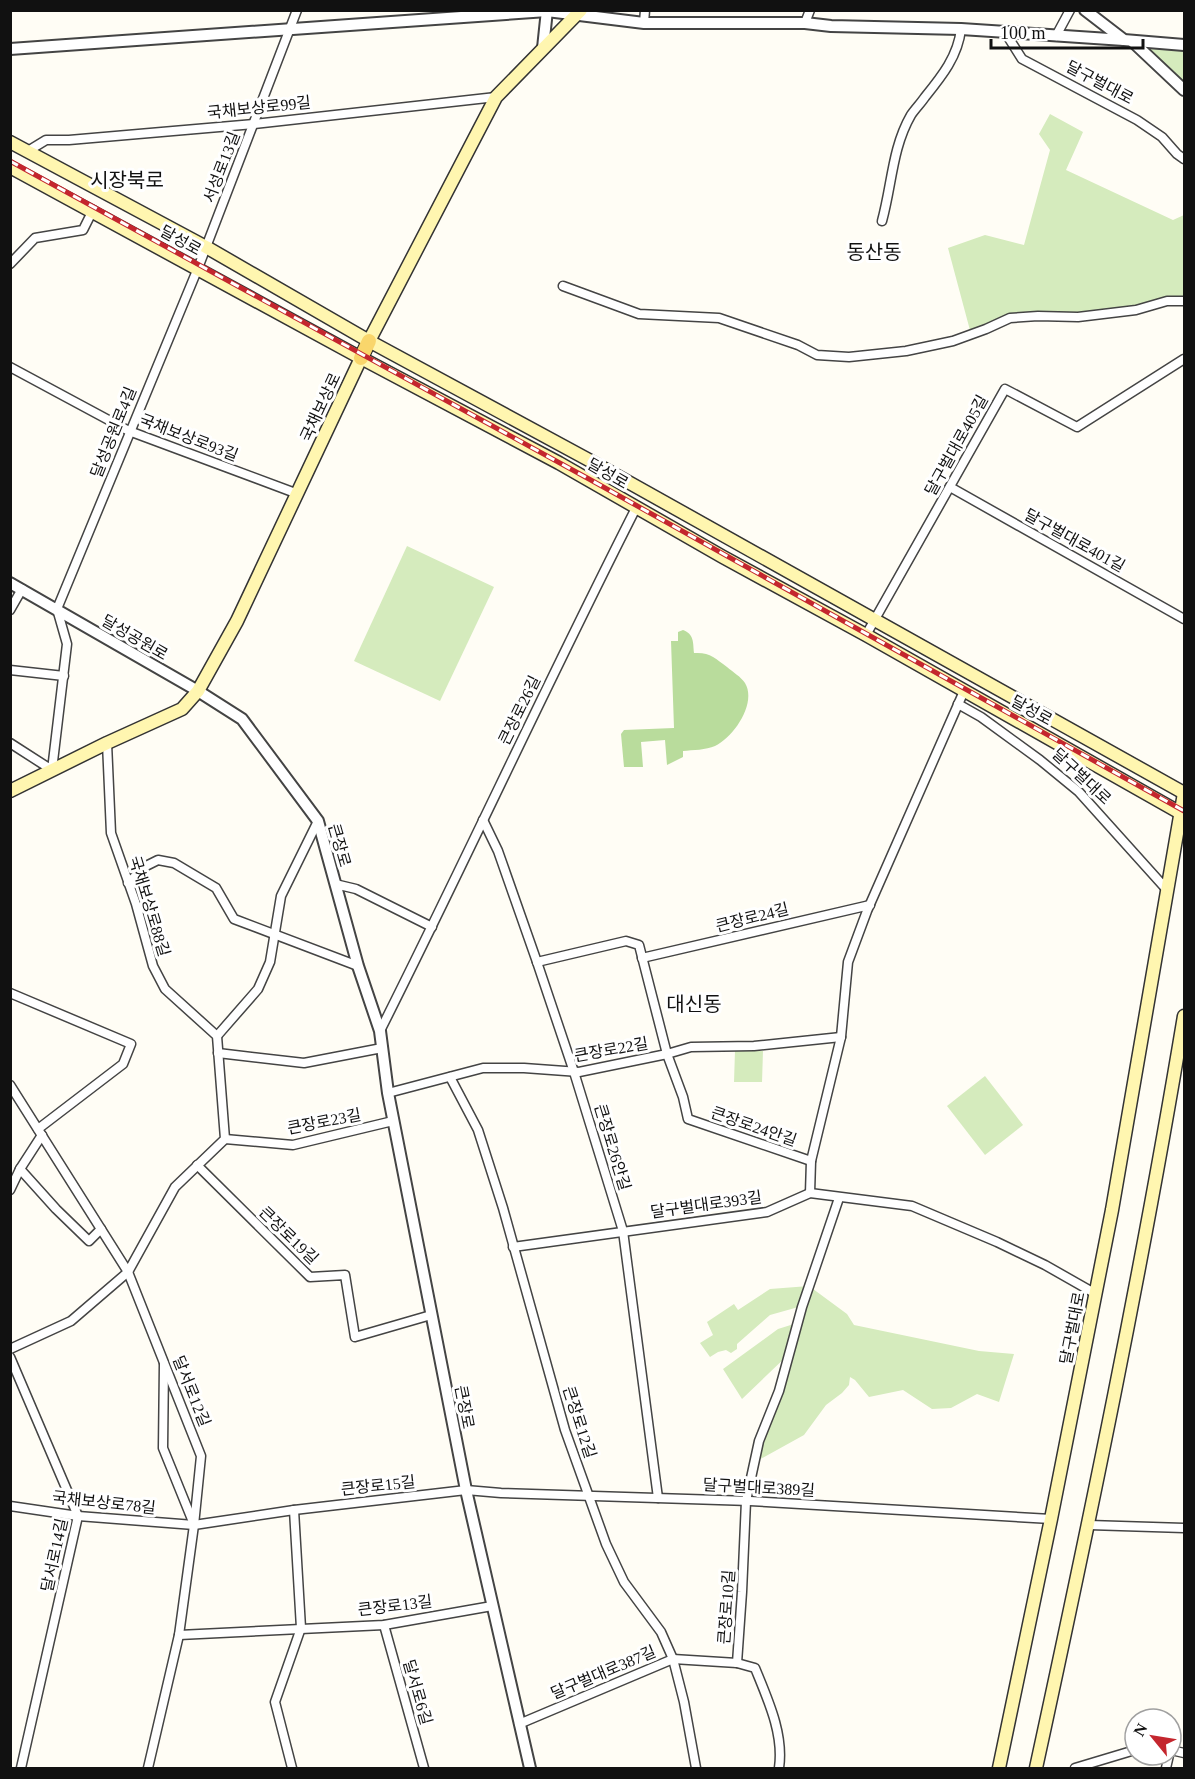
<svg xmlns="http://www.w3.org/2000/svg" width="1195" height="1779" font-family="'Times New Roman','Noto Sans KR',serif">
	<style>
		.green { fill: #d5ebbd }
		.forest { fill: #b9dc9c }
		.lines { fill: none; stroke-linecap: round; stroke-linejoin: round }
		.minor-casing { stroke: #444; stroke-width: 11 }
		.tertiary-casing { stroke: #444; stroke-width: 14 }
		.secondary-casing { stroke: #333; stroke-width: 15 }
		.primary-casing { stroke: #222; stroke-width: 16 }
		.minor { stroke: #fff; stroke-width: 8 }
		.tertiary { stroke: #fff; stroke-width: 10 }
		.secondary { stroke: #fff6b0; stroke-width: 12 }
		.primary { stroke: #f9d66b; stroke-width: 14 }
		.rail-casing { stroke: #c4262e; stroke-width: 5 }
		.rail { stroke: #fff; stroke-width: 3; stroke-dasharray: 9; stroke-linecap: butt }
		.labels { text-anchor: middle; stroke-width: 6; stroke-linejoin: round; paint-order: stroke }
		.street-label { font-size: 16px; fill: #111; stroke: #fff }
		.quarter-label { font-size: 20px; fill: #111; stroke: #fff }
	</style>
	<rect width="100%" height="100%" fill="#fffdf5"/>
	<!-- green -->
	<g class="green">
		<path d="M1132 41 1184 45V90Z"/>
		<path d="M1050 114 1083 132 1066 170 1173 220 1184 215V301L1136 310 1010 318 971 334 948 248 985 235 1024 245 1050 150 1039 134Z"/>
		<path d="M407 546 494 587 440 701 354 661Z"/>
		<path d="M735 1051H763L762 1082H734Z"/>
		<path d="M985 1076 1023 1125 985 1155 947 1106Z"/>
		<path d="M809 1286 847 1314 854 1325 979 1351 1014 1354 999 1402 977 1394 951 1408 932 1409 903 1390 869 1397 855 1380 850 1377 849 1385 842 1393 826 1405 804 1435 755 1462 789 1354 742 1399 723 1369 778 1329 797 1323 802 1306 770 1315 737 1344V1349L731 1353 726 1350 718 1352 710 1357 700 1343 713 1335 707 1322 734 1304 738 1310 770 1289Z"/>
	</g>
	<!-- forest -->
	<path class="forest" d="M683 630C694 634 693 642 694 653 710 652 715 658 727 667 733 672 741 677 745 683 757 703 734 737 715 746 706 750 693 750 683 751V757L667 765 665 740 641 742 643 767H624L621 734 624 730 674 728 671 641H678V632Z"/>
	<g class="lines">
		<defs>
			<g id="minor">
				<path d="M644 23 645 10"/>
				<path d="M805 23 810 10"/>
				<path d="M1005 32 1022 59 1137 120 1162 137 1177 154 1184 159"/>
				<path d="M1056 36 1070 10"/>
				<path d="M28 151 46 140H69L254 124 496 97"/>
				<path d="M882 221C892 185 892 148 911 115 915 109 921 103 925 97 942 76 958 56 961 29"/>
				<path d="M10 264 35 238 83 230 93 210"/>
				<path d="M563 286 639 314 719 318 798 345 817 355 849 357 906 351 953 341 986 329 1010 318 1038 316 1078 317 1136 310 1167 301H1184"/>
				<path d="M10 367 129 431 298 494"/>
				<path d="M950 487 1184 619"/>
				<path d="M10 610 22 589"/>
				<path d="M866 635 1005 389 1077 427 1184 359"/>
				<path d="M10 670 64 676"/>
				<path d="M958 704 981 717 1040 760 1079 792 1168 891"/>
				<path d="M10 743 52 770 67 644 57 609 198 268 297 10"/>
				<path d="M483 820 498 851 537 962 574 1072 623 1231 658 1498"/>
				<path d="M128 883 146 866 158 860 174 863 216 888 234 919 358 966"/>
				<path d="M335 884 356 889 432 927"/>
				<path d="M642 958 870 905"/>
				<path d="M537 962 626 941 639 945 667 1054 683 1097 688 1119 811 1161"/>
				<path d="M10 993 131 1044 123 1064 38 1129"/>
				<path d="M380 1031C467 858 548 681 636 508"/>
				<path d="M217 1036 258 989 270 962 281 896 318 821"/>
				<path d="M218 1053 304 1063 382 1048"/>
				<path d="M450 1077 478 1130 503 1208 565 1430 606 1544 624 1582 661 1632 673 1659 684 1702 696 1768"/>
				<path d="M10 1085 128 1272 201 1456 194 1525 179 1635 148 1768"/>
				<path d="M388 1093 483 1068H524L579 1072 667 1054 691 1047 754 1046 841 1037"/>
				<path d="M42 1135 20 1169 56 1209 89 1241 101 1229"/>
				<path d="M225 1139 293 1145 393 1121"/>
				<path d="M197 1165 310 1277 345 1275 355 1337 431 1315"/>
				<path d="M10 1190 20 1169"/>
				<path d="M810 1193 811 1161 841 1037 848 962 867 911 964 691"/>
				<path d="M513 1247 767 1212 810 1193 912 1206 997 1242 1045 1265 1096 1294"/>
				<path d="M10 1349 71 1321 128 1272 175 1187 225 1139 217 1036 165 989 153 966 136 904 111 833 107 743"/>
				<path d="M10 1357 78 1516 21 1768"/>
				<path d="M164 1364 163 1448 193 1522"/>
				<path d="M10 1506 78 1516 194 1525 294 1510 466 1490 501 1493 750 1501 1051 1519"/>
				<path d="M1089 1525 1184 1528"/>
				<path d="M384 1625 424 1768"/>
				<path d="M179 1635 384 1625 492 1606"/>
				<path d="M737 1663 742 1592 746 1501 759 1441 779 1391 802 1307 839 1198"/>
				<path d="M519 1724 673 1659 737 1663 755 1668C768 1700 784 1734 779 1768"/>
				<path d="M1171 1750 1184 1753"/>
				<path d="M292 1768 275 1702 301 1628 294 1510"/>
				<path d="M1075 1768 1135 1750"/>
				<path d="M1166 1768 1169 1755"/>
			</g>
			<g id="tertiary">
				<path d="M1085 10 1124 40 1184 45"/>
				<path d="M1132 41 1184 90"/>
				<path d="M543 48 547 10"/>
				<path d="M10 49 547 11 644 23H805L831 26 961 29 1124 40"/>
				<path d="M10 583 198 691 242 719 318 821 358 966 380 1031 388 1093 466 1490 530 1768"/>
			</g>
			<g id="secondary">
				<path d="M10 142 206 247 369 341 587 459 1184 793"/>
				<path d="M10 167 361 358 559 463 723 557 866 635 1184 815"/>
				<path d="M369 341 496 97 581 10"/>
				<path d="M10 791 107 743 182 709 198 691 237 621 361 358"/>
				<path d="M999 1768 1051 1519 1112 1210 1184 793"/>
				<path d="M1036 1768C1090 1519 1142 1269 1184 1016"/>
			</g>
			<path id="primary" d="M361 358 369 341"/>
		</defs>
		<!-- minor casing -->
		<use href="#minor" class="minor-casing"/>
		<!-- tertiary casing -->
		<use href="#tertiary" class="tertiary-casing"/>
		<!-- secondary casing -->
		<use href="#secondary" class="secondary-casing"/>
		<!-- primary casing -->
		<use href="#primary" class="primary-casing"/>
		<!-- minor -->
		<use href="#minor" class="minor"/>
		<!-- tertiary -->
		<use href="#tertiary" class="tertiary"/>
		<!-- secondary -->
		<use href="#secondary" class="secondary"/>
		<!-- primary -->
		<use href="#primary" class="primary"/>
		<defs>
			<path id="rail" d="M10 161 589 479 1184 811"/>
		</defs>
		<!-- rail casing -->
		<use href="#rail" class="rail-casing"/>
		<!-- rail -->
		<use href="#rail" class="rail"/>
	</g>
	<g class="labels">
		<!-- street labels -->
		<g class="street-label">
			<text transform="translate(1100 82) rotate(28)" y="6">달구벌대로</text>
			<text transform="translate(259 107) rotate(-6)" y="6">국채보상로99길</text>
			<text transform="translate(221 167) rotate(-69)" y="6">서성로13길</text>
			<text transform="translate(181 240) rotate(29)" y="6">달성로</text>
			<text transform="translate(320 407) rotate(-65)" y="6">국채보상로</text>
			<text transform="translate(113 432) rotate(-68)" y="6">달성공원로4길</text>
			<text transform="translate(189 437) rotate(21)" y="6">국채보상로93길</text>
			<text transform="translate(956 445) rotate(-61)" y="6">달구벌대로405길</text>
			<text transform="translate(608 473) rotate(30)" y="6">달성로</text>
			<text transform="translate(1075 540) rotate(29)" y="6">달구벌대로401길</text>
			<text transform="translate(135 637) rotate(30)" y="6">달성공원로</text>
			<text transform="translate(519 710) rotate(-64)" y="6">큰장로26길</text>
			<text transform="translate(1032 710) rotate(29)" y="6">달성로</text>
			<text transform="translate(1082 776) rotate(43)" y="6">달구벌대로</text>
			<text transform="translate(340 845) rotate(74)" y="6">큰장로</text>
			<text transform="translate(150 906) rotate(73)" y="6">국채보상로88길</text>
			<text transform="translate(752 917) rotate(-14)" y="6">큰장로24길</text>
			<text transform="translate(611 1049) rotate(-10)" y="6">큰장로22길</text>
			<text transform="translate(324 1121) rotate(-11)" y="6">큰장로23길</text>
			<text transform="translate(754 1126) rotate(19)" y="6">큰장로24안길</text>
			<text transform="translate(613 1147) rotate(73)" y="6">큰장로26안길</text>
			<text transform="translate(706 1204) rotate(-8)" y="6">달구벌대로393길</text>
			<text transform="translate(289 1235) rotate(44)" y="6">큰장로19길</text>
			<text transform="translate(1072 1328) rotate(-79)" y="6">달구벌대로</text>
			<text transform="translate(192 1391) rotate(68)" y="6">달서로12길</text>
			<text transform="translate(465 1407) rotate(79)" y="6">큰장로</text>
			<text transform="translate(580 1422) rotate(72)" y="6">큰장로12길</text>
			<text transform="translate(378 1485) rotate(-6)" y="6">큰장로15길</text>
			<text transform="translate(759 1487) rotate(3)" y="6">달구벌대로389길</text>
			<text transform="translate(104 1502) rotate(6)" y="6">국채보상로78길</text>
			<text transform="translate(54 1555) rotate(-78)" y="6">달서로14길</text>
			<text transform="translate(395 1605) rotate(-7)" y="6">큰장로13길</text>
			<text transform="translate(726 1607) rotate(-86)" y="6">큰장로10길</text>
			<text transform="translate(603 1672) rotate(-23)" y="6">달구벌대로387길</text>
			<text transform="translate(418 1692) rotate(74)" y="6">달서로6길</text>
		</g>
		<!-- quarter labels -->
		<g class="quarter-label">
			<text x="127" y="187">시장북로</text>
			<text x="874" y="259">동산동</text>
			<text x="694" y="1011">대신동</text>
		</g>
	</g>
	<!-- border -->
	<rect width="1195" height="1779" fill="none" stroke="#111111" stroke-width="24"/>
	<!-- north arrow -->
	<g transform="translate(1153 1737) rotate(300)"><circle r="28" fill="#ffffff" stroke="#a0a0a0" stroke-width="1.5"/>
	<path d="M0-4.5L10 22L0 15L-10 22Z" fill="#c4262e"/>
	<text y="-9" font-size="16" font-weight="bold" text-anchor="middle" fill="#111111">N</text>
	</g>
	<!-- scale -->
	<path d="M991 39v9h152v-9" fill="none" stroke="#111111" stroke-width="3"/>
	<text x="1000" y="39" font-size="18" fill="#111111" stroke="#ffffff" stroke-width="4.5" paint-order="stroke">100 m</text>
</svg>
